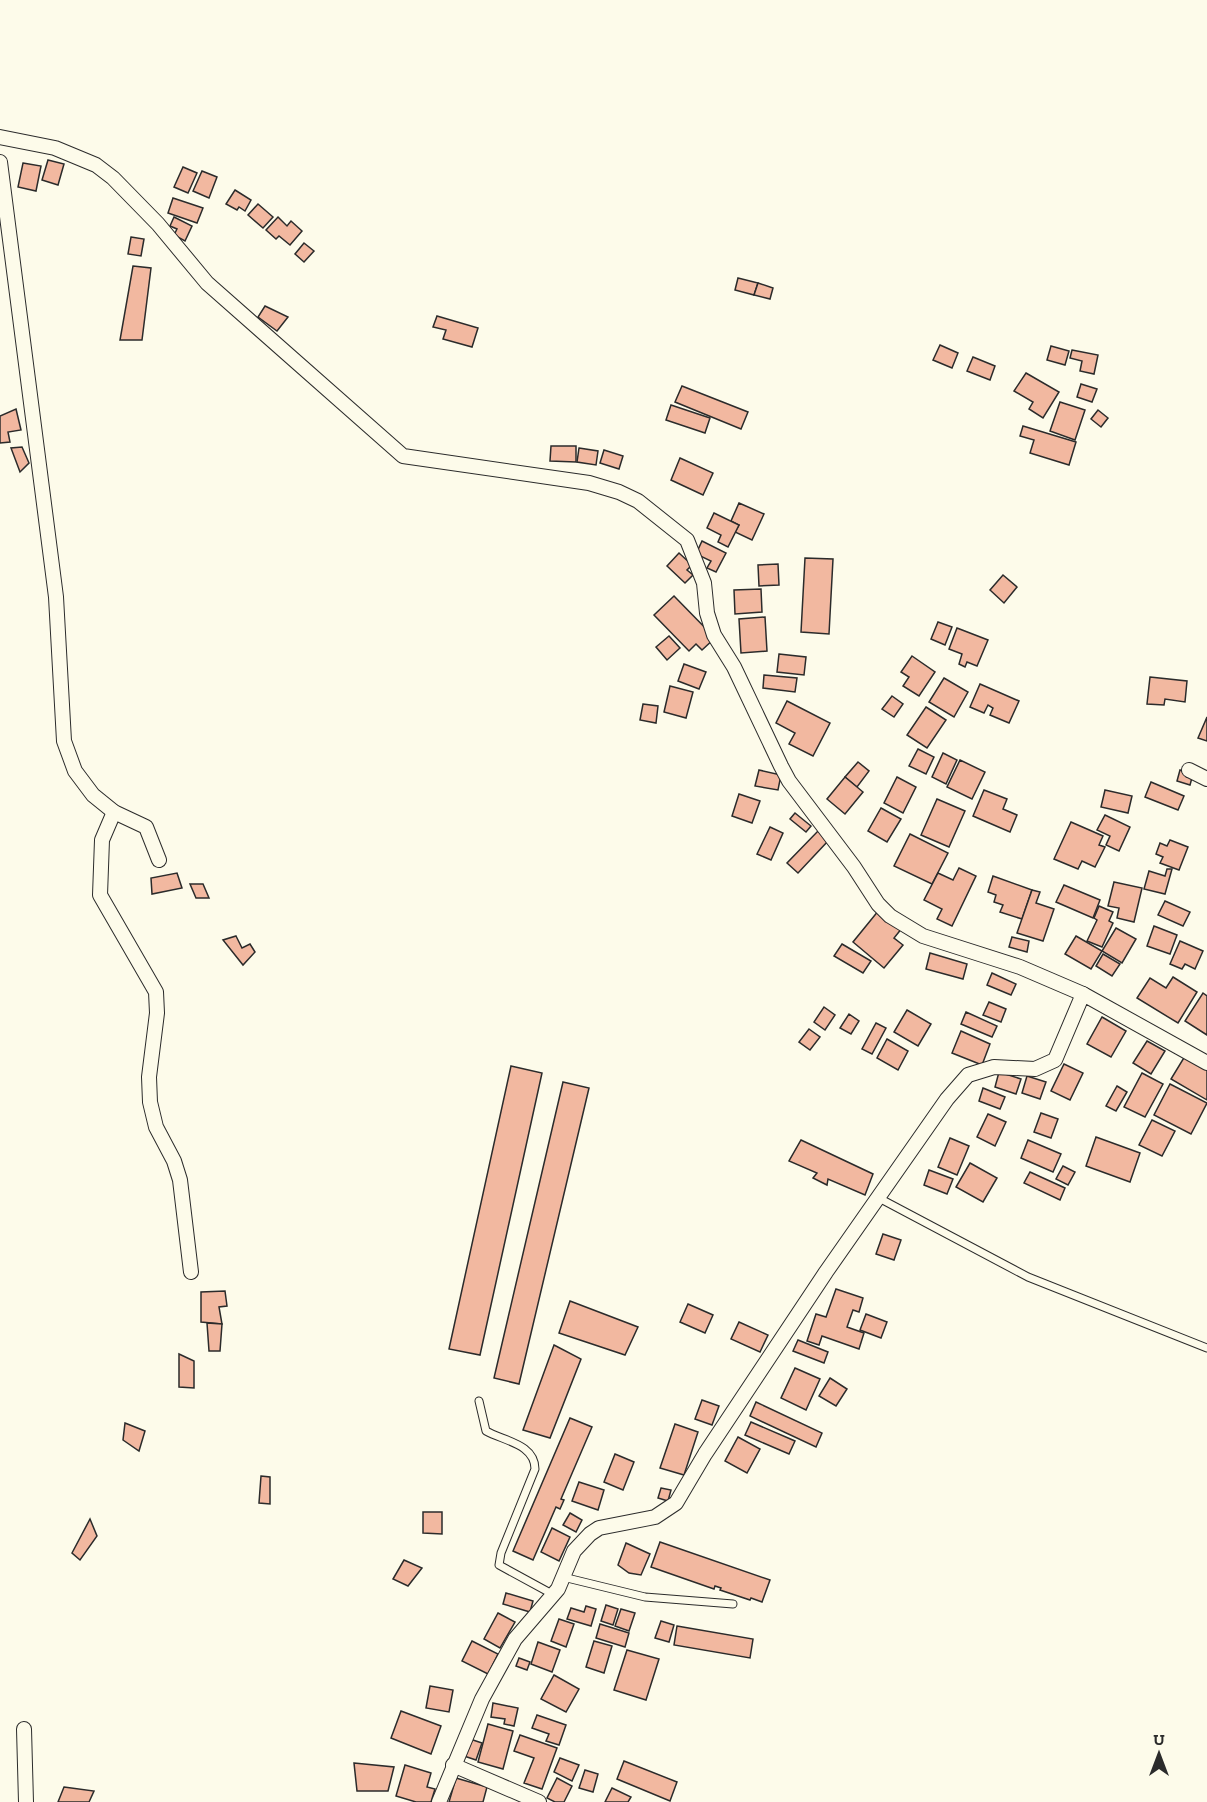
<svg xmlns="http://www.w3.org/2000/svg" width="1207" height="1802" font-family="'Zilla Slab',serif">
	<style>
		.building { fill: #f2b8a0; stroke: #2b2b2b; stroke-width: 1.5 }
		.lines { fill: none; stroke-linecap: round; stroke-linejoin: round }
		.service-casing { stroke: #2b2b2b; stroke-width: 9 }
		.minor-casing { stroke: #2b2b2b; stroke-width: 16 }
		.service { stroke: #fdfbea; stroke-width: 7 }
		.minor { stroke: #fdfbea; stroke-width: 14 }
	</style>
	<rect width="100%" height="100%" fill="#fdfbea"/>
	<!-- building -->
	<g class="building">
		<path d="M48 160 64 164 58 185 42 180Z"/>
		<path d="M23 163 41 166 36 191 18 187Z"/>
		<path d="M183 167 197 173 188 193 174 187Z"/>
		<path d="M202 171 217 177 209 198 193 191Z"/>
		<path d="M235 190 251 200 245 211 239 207 237 210 226 204Z"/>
		<path d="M173 198 203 208 197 223 168 213Z"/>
		<path d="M258 204 273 217 263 228 248 215Z"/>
		<path d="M174 217 192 226 185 241 174 235 177 229 170 226Z"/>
		<path d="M278 217 287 226 291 221 302 231 290 245 279 236 276 239 266 230Z"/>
		<path d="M131 237 144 239 141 256 128 254Z"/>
		<path d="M304 243 314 251 304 262 295 254Z"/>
		<path d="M133 266 151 268 142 340H120Z"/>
		<path d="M738 278 758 283 754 295 735 290Z"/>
		<path d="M758 283 773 288 770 299 754 295Z"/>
		<path d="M265 306 288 317 277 331 258 317Z"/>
		<path d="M437 316 478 328 472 347 443 339 446 330 433 327Z"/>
		<path d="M940 345 958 353 952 368 933 360Z"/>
		<path d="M1051 346 1069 351 1065 365 1047 360Z"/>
		<path d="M1072 350 1098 355 1094 374 1080 371 1082 361 1070 358Z"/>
		<path d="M973 357 995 366 990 380 967 371Z"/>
		<path d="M1026 373 1059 392 1043 418 1029 409 1033 402 1014 391Z"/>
		<path d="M1081 384 1097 389 1092 402 1077 397Z"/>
		<path d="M682 386 748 412 741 429 675 402Z"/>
		<path d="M1060 402 1085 410 1075 440 1050 431Z"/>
		<path d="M671 405 710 418 705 433 666 420Z"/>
		<path d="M16 409 21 430 8 432 10 442 0 443V416Z"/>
		<path d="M1098 410 1108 418 1101 427 1091 419Z"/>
		<path d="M1023 426 1076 442 1069 465 1030 453 1034 440 1020 436Z"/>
		<path d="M551 446H576V462L550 461Z"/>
		<path d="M22 447 29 463 20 472 11 448Z"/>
		<path d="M579 448 598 451 596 465 577 462Z"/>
		<path d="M604 450 623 456 619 469 600 463Z"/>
		<path d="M680 458 713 473 703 495 671 480Z"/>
		<path d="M739 503 764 514 752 540 735 532 739 525 731 521Z"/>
		<path d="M714 513 739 525 728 547 718 542 721 535 707 528Z"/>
		<path d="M702 541 726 553 716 572 707 568 711 561 696 554Z"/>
		<path d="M679 553 692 565 687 570 693 575 685 583 667 566Z"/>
		<path d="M805 558 833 559 829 634 801 632Z"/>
		<path d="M778 564 779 585 759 586 758 565Z"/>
		<path d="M1003 575 1017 587 1004 603 990 590Z"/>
		<path d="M761 589 762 612 735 614 734 590Z"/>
		<path d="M674 596 715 638 702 650 696 644 689 651 654 615Z"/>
		<path d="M765 617 767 651 741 653 739 619Z"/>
		<path d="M938 622 952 627 945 645 931 639Z"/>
		<path d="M957 628 988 640 977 666 967 662 965 667 959 664 962 654 949 649Z"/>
		<path d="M669 636 680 648 667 660 656 647Z"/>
		<path d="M779 654 806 657 804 675 777 672Z"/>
		<path d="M912 656 935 672 919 696 903 686 909 677 901 672Z"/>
		<path d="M684 664 706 672 699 689 678 681Z"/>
		<path d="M764 675 797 678 795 692 763 688Z"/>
		<path d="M1150 677 1187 681 1185 702 1165 699 1164 705 1147 704Z"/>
		<path d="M944 678 968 692 954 717 929 702Z"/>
		<path d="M980 684 1019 701 1009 723 990 715 993 708 988 705 984 713 970 707Z"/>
		<path d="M670 686 693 692 686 718 664 712Z"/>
		<path d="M892 696 903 704 894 717 882 709Z"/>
		<path d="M787 701 830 723 813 756 789 744 795 733 776 723Z"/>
		<path d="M643 704 658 706 656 723 640 720Z"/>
		<path d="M926 707 946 720 927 748 907 735Z"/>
		<path d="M1207 717V741L1198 738Z"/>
		<path d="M918 749 934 757 926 774 909 766Z"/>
		<path d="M943 753 957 760 946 784 932 777Z"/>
		<path d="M960 760 985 772 972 799 947 787Z"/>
		<path d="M858 762 869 771 857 787 845 777Z"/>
		<path d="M759 770 781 775 778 790 755 786Z"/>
		<path d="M1180 770 1193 774 1190 785 1177 781Z"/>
		<path d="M845 777 863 792 845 814 827 799Z"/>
		<path d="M897 777 916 787 903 813 884 803Z"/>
		<path d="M1151 782 1184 796 1178 810 1145 797Z"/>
		<path d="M984 790 1007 799 1003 809 1017 815 1010 832 973 816Z"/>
		<path d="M1105 790 1132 796 1128 813 1101 807Z"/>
		<path d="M739 794 760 801 752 823 732 816Z"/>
		<path d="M937 799 965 811 949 847 921 835Z"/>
		<path d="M881 808 901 819 887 842 868 831Z"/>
		<path d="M795 813 811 826 806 832 790 819Z"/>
		<path d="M1105 815 1130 827 1119 851 1106 845 1110 836 1097 830Z"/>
		<path d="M1071 822 1103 836 1099 845 1105 847 1095 867 1082 861 1078 869 1054 859Z"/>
		<path d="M770 827 783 833 771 860 757 854Z"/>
		<path d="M818 831 828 841 798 873 787 863Z"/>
		<path d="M910 834 948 853 932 884 894 866Z"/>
		<path d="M1170 840 1188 847 1179 870 1160 863 1163 857 1156 854 1160 843 1167 846Z"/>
		<path d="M959 868 976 876 952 926 937 919 942 909 924 900 938 873 953 880Z"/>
		<path d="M1167 869H1172L1165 894 1144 889 1149 871 1165 876Z"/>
		<path d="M177 873 182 888 152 894 151 878Z"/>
		<path d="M993 876 1032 890 1022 919 1000 912 1003 905 994 902 996 895 988 892Z"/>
		<path d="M1114 882 1142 888 1134 922 1117 918 1119 908 1108 906Z"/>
		<path d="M190 884H203L209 898H196Z"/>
		<path d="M1064 885 1100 900 1093 918 1056 902Z"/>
		<path d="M1032 890 1040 892 1036 903 1054 909 1043 941 1017 933Z"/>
		<path d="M1165 901 1190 912 1183 926 1158 915Z"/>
		<path d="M1099 906 1113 912 1109 921 1113 923 1102 947 1087 941 1097 920 1094 918Z"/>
		<path d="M879 910 902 928 894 938 903 945 884 968 853 942Z"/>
		<path d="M1154 926 1177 935 1170 954 1147 946Z"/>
		<path d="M1116 928 1136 939 1122 963 1102 951Z"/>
		<path d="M236 936 242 948 250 944 255 952 243 965 223 940Z"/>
		<path d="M1076 936 1102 951 1091 969 1065 954Z"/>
		<path d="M1012 937 1029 941 1027 952 1009 947Z"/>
		<path d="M1180 941 1203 951 1195 969 1185 964 1182 969 1170 964Z"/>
		<path d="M842 944 871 961 863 973 834 956Z"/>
		<path d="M930 953 967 964 963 979 926 969Z"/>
		<path d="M1103 954 1120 964 1112 976 1096 966Z"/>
		<path d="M992 973 1016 984 1011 995 987 985Z"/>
		<path d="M1173 977 1197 992 1178 1023 1137 998 1150 978 1166 988Z"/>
		<path d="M1203 993 1207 996V1035L1185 1021Z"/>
		<path d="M989 1002 1006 1009 1001 1022 983 1015Z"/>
		<path d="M824 1007 835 1015 825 1030 814 1022Z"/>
		<path d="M907 1010 931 1024 918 1046 894 1032Z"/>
		<path d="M966 1012 997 1026 992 1037 961 1024Z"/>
		<path d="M849 1014 859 1021 851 1034 840 1028Z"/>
		<path d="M1102 1017 1126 1031 1111 1057 1087 1044Z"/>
		<path d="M876 1023 886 1028 872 1054 862 1049Z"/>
		<path d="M809 1029 820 1037 810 1050 799 1042Z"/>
		<path d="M961 1031 990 1044 982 1065 952 1053Z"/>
		<path d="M887 1039 908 1051 898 1070 877 1058Z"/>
		<path d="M1147 1041 1165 1051 1151 1074 1133 1063Z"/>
		<path d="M1185 1056 1207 1069V1100L1171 1079Z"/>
		<path d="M1064 1064 1083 1073 1070 1100 1051 1091Z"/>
		<path d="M511 1066 542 1073 480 1355 449 1349Z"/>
		<path d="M999 1072 1021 1079 1016 1094 995 1087Z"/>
		<path d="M1142 1073 1163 1084 1145 1117 1124 1107Z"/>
		<path d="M1027 1076 1046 1082 1040 1099 1022 1093Z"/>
		<path d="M563 1082 589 1088 519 1384 494 1378Z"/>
		<path d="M1170 1084 1207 1103 1191 1134 1154 1115Z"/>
		<path d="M1117 1086 1127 1092 1116 1111 1106 1106Z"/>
		<path d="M983 1088 1005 1097 1000 1109 979 1101Z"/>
		<path d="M1041 1113 1058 1119 1051 1138 1034 1132Z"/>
		<path d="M988 1114 1006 1122 995 1146 977 1137Z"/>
		<path d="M1152 1120 1175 1131 1162 1156 1139 1145Z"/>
		<path d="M1096 1137 1140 1153 1130 1182 1086 1166Z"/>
		<path d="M950 1138 969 1146 957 1175 938 1167Z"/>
		<path d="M801 1140 873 1174 865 1195 828 1179 827 1185 813 1178 817 1173 789 1161Z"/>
		<path d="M1028 1140 1061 1154 1053 1172 1021 1158Z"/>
		<path d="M970 1163 997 1178 983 1202 956 1187Z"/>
		<path d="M1063 1166 1075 1172 1068 1185 1056 1179Z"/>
		<path d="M929 1170 953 1179 947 1194 924 1185Z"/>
		<path d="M1030 1172 1065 1188 1060 1200 1024 1183Z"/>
		<path d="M883 1234 901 1240 894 1260 876 1254Z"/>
		<path d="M836 1289 863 1298 859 1312 853 1310 847 1327 864 1333 859 1349 822 1336 819 1345 807 1341 816 1314 826 1317Z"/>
		<path d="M225 1291 227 1306 219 1307 222 1324 201 1322V1292Z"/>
		<path d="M570 1301 638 1327 625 1355 559 1333Z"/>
		<path d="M688 1304 713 1315 705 1333 680 1322Z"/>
		<path d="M866 1314 887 1322 881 1338 860 1330Z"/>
		<path d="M739 1322 768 1335 760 1352 731 1339Z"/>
		<path d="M207 1323 222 1324 220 1351H209Z"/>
		<path d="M798 1340 828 1352 824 1363 793 1351Z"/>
		<path d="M554 1345 581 1359 550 1438 523 1430Z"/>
		<path d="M179 1354 194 1361V1388L179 1387Z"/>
		<path d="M795 1368 820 1379 806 1410 781 1398Z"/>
		<path d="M830 1378 847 1389 836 1406 819 1396Z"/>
		<path d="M702 1400 719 1406 712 1425 695 1419Z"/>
		<path d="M756 1402 822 1433 816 1447 750 1416Z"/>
		<path d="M570 1418 592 1427 561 1499 564 1500 560 1509 556 1507 533 1560 513 1551Z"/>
		<path d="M751 1422 795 1441 789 1454 745 1435Z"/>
		<path d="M125 1423 145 1431 139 1451 123 1440Z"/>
		<path d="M675 1424 698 1432 684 1475 660 1468Z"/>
		<path d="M738 1437 760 1449 747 1473 725 1461Z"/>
		<path d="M615 1454 634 1462 623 1490 604 1482Z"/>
		<path d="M261 1476 270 1477V1504L259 1503Z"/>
		<path d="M579 1482 604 1490 598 1510 572 1501Z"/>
		<path d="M661 1488 671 1490 668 1501 658 1498Z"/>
		<path d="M423 1512H442V1534L423 1533Z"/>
		<path d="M570 1513 582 1520 576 1532 563 1525Z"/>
		<path d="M90 1519 97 1536 80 1560 72 1553Z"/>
		<path d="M552 1528 570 1537 559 1561 541 1552Z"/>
		<path d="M660 1542 770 1580 762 1602 751 1598 750 1600 720 1590 721 1588 715 1586 714 1589 651 1567Z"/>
		<path d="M626 1543 650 1554 641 1575 629 1573 618 1565Z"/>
		<path d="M404 1560 422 1568 408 1586 393 1579Z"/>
		<path d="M506 1593 533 1601 530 1612 503 1604Z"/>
		<path d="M606 1605 618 1609 613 1625 601 1621Z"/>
		<path d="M586 1606 596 1609 591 1626 567 1619 571 1608 584 1612Z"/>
		<path d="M621 1609 635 1613 629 1631 615 1626Z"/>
		<path d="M498 1613 515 1622 500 1648 484 1639Z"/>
		<path d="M559 1619 574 1624 566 1647 551 1641Z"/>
		<path d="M661 1621 674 1625 669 1642 655 1638Z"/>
		<path d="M600 1624 629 1633 625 1647 596 1638Z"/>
		<path d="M677 1626 753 1639 750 1658 674 1645Z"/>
		<path d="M472 1641 498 1654 488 1674 462 1661Z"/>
		<path d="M594 1641 612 1646 604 1673 586 1667Z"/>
		<path d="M538 1642 560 1650 552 1672 531 1664Z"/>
		<path d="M627 1650 659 1659 646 1700 614 1690Z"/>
		<path d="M519 1658 530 1662 527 1670 516 1666Z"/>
		<path d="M554 1675 579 1689 566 1712 541 1699Z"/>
		<path d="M430 1686 453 1690 449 1712 426 1708Z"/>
		<path d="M493 1703 518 1708 514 1726 504 1724 505 1719 491 1717Z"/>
		<path d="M401 1711 441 1726 431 1754 391 1738Z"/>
		<path d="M537 1715 566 1725 559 1745 546 1741 549 1734 532 1728Z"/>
		<path d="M488 1724 513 1731 503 1769 478 1762Z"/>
		<path d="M520 1735 557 1748 542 1789 524 1783 534 1758 514 1751Z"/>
		<path d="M467 1738 482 1743 476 1760 461 1755Z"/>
		<path d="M560 1758 579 1765 572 1781 554 1772Z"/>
		<path d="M624 1761 677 1782 670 1801 617 1779Z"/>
		<path d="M354 1763 394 1767 388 1791H357Z"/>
		<path d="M405 1765 431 1773 427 1787 435 1789 431 1802H416L396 1796Z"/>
		<path d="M585 1770 598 1774 593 1792 579 1788Z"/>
		<path d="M456 1778 487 1787 483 1802H449Z"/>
		<path d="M557 1778 572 1786 564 1802H555L547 1798Z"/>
		<path d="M64 1787 94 1791 89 1802H58Z"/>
		<path d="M612 1788 631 1797 628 1802H605Z"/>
	</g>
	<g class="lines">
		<defs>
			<g id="service">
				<path d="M877 1197 1028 1277 1207 1348"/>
				<path d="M479 1401 486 1431C504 1441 535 1444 535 1469L501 1553 499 1565 554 1595"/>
				<path d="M563 1577 645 1597 733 1604"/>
			</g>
			<g id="minor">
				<path d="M0 137 55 148 96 165 113 178 158 224 207 283 403 456 589 483 619 492 638 501 687 540 704 583 707 613 714 635 734 667 781 766 789 781 854 867 878 904 890 916 923 936 1020 967 1083 994"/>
				<path d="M0 162 56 597 64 741 75 771 93 795 114 812 146 827 159 860"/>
				<path d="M1189 770 1207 779"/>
				<path d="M114 812 102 840 100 895 156 992 157 1013 149 1077 150 1102 156 1127 174 1161 180 1180 191 1272"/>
				<path d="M24 1729 26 1802"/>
				<path d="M453 1765 539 1802"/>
				<path d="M439 1802 482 1699 515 1639 558 1589 574 1551 590 1534 599 1528 655 1517 676 1503 705 1454 826 1272 947 1099 968 1075 994 1067 1035 1069 1055 1060 1083 994 1207 1063"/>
			</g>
		</defs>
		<!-- service casing -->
		<use href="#service" class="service-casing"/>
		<!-- minor casing -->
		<use href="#minor" class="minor-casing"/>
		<!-- service -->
		<use href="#service" class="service"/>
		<!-- minor -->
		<use href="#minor" class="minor"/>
	</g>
	<!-- north arrow -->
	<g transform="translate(1159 1754)" stroke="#fdfbea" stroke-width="4.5" paint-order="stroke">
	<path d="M0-4.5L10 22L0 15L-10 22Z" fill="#2b2b2b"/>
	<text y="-9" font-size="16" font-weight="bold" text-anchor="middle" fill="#2b2b2b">U</text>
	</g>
</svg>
